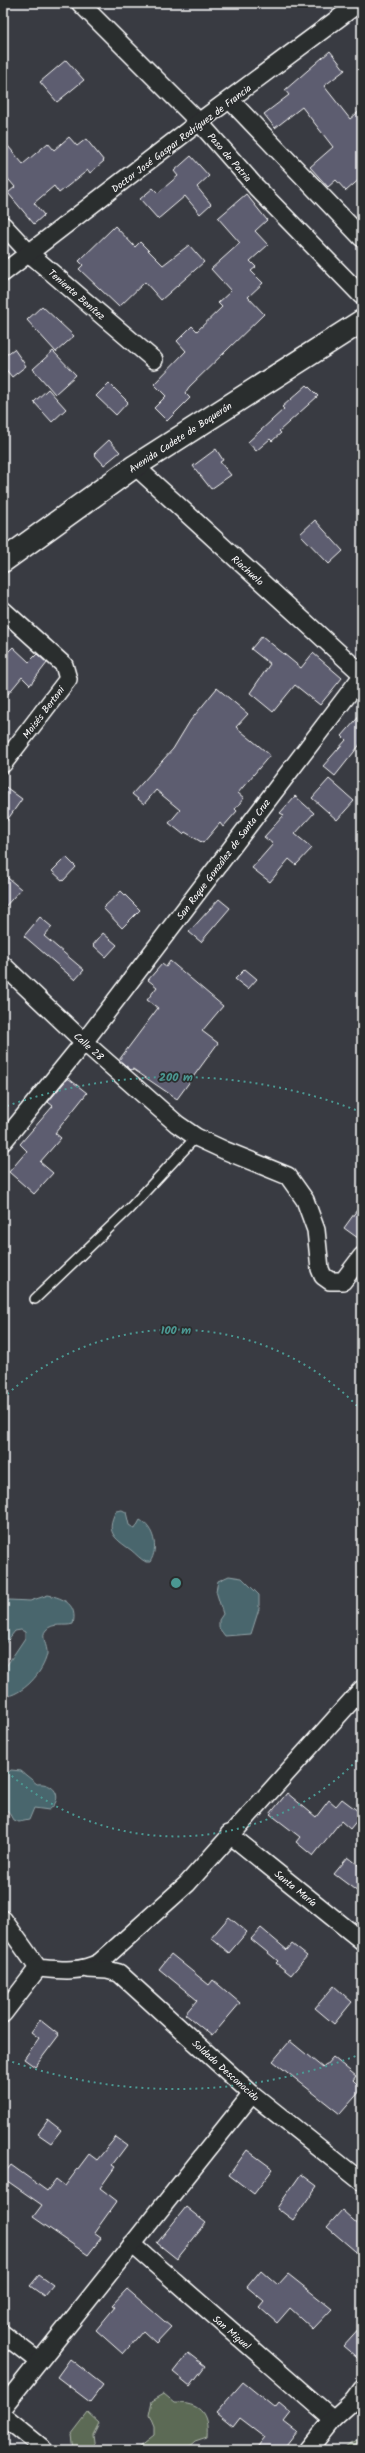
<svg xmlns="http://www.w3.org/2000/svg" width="365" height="2453" font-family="Kalam,sans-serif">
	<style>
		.green { fill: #5b6b54; stroke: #adb5aa }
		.water { fill: #49666d; stroke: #92a3a7 }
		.building { fill: #5d5d6f; stroke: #fff }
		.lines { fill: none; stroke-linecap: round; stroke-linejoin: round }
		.service-casing { stroke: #fff; stroke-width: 12 }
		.minor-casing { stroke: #fff; stroke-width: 20 }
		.secondary-casing { stroke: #fff; stroke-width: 25 }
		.service { stroke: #2a2d2e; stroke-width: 9 }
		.minor { stroke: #2a2d2e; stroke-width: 17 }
		.secondary { stroke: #2a2d2e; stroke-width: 22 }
		.ring { fill: none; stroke: #4b9892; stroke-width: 2; stroke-dasharray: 2 4 }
		.labels { text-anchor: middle; stroke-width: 3.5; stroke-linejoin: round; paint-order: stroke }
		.street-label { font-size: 10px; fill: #fff; stroke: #2a2d2e }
		.centre { fill: #4b9892; stroke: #2a2d2e; stroke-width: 2 }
		.ring-label { font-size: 12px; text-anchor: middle; font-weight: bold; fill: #4b9892; stroke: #2a2d2e; stroke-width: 3.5; stroke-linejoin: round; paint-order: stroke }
	</style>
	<rect width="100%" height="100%" fill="#393b42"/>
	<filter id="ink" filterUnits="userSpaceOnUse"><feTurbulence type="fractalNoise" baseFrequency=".025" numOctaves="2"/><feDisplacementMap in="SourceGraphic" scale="8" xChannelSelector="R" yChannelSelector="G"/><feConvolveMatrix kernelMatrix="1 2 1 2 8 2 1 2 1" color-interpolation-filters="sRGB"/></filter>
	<g filter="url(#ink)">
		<!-- green -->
		<g class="green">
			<path d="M164 2394 175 2403C199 2403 209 2412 207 2437L195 2441 185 2450H135L154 2435V2427L149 2415 152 2401Z"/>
			<path d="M88 2413 99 2423 93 2435 95 2450H73L71 2435Z"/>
			<path d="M362 2439V2450H343L350 2444Z"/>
		</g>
		<!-- water -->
		<g class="water">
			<path d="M122 1510 126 1512 129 1525 135 1529 140 1520C154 1528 159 1548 150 1562H146C140 1559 136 1554 131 1550 114 1538 105 1532 116 1511Z"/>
			<path d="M229 1576 242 1578 259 1595V1609L251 1634 225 1636 219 1628V1620L223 1614 216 1591 218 1581Z"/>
			<path d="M48 1595C64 1598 78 1605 73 1624 64 1627 53 1622 46 1630 40 1636 48 1646 47 1654 43 1673 23 1695 3 1697V1671L25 1638V1632L21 1630 15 1631 3 1646V1604L9 1600 30 1601Z"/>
			<path d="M11 1770 21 1771 37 1784C54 1782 65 1798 49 1810L34 1808 29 1820 19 1822 13 1820 8 1811 3 1809V1777Z"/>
		</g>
		<!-- building -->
		<g class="building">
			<path d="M330 51 345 70 324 86 350 119 362 109V177L346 191 336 180 328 187 310 167 333 147 302 107 275 128 264 114 289 95 285 90Z"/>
			<path d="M66 60 84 80 57 102 40 82Z"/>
			<path d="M69 137 77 146 86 139 104 161 90 173 88 170 59 193 54 186 34 203 44 215 34 224 8 193 15 187 3 173V140L23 164 48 143 54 150Z"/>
			<path d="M191 156 209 176 197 187 211 204 200 214 185 196 158 219 140 199 153 188 158 193 178 176 174 171Z"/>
			<path d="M246 194 267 220 255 231 268 245 250 261 256 267 251 271 263 283 248 297 264 314 189 387 185 393 190 398 167 421 154 408 166 396 154 384 186 351 177 341 192 326 197 331 222 307 218 303 231 291 211 269 240 243 218 218Z"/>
			<path d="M115 226 135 247 140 242 163 265 189 245 204 262 161 300 145 282 119 307 79 269 83 265 79 261Z"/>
			<path d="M42 306 74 336 56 352 27 320Z"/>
			<path d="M14 349 26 366 12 377 3 366V357Z"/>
			<path d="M53 351 76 375 55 394 33 369Z"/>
			<path d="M109 383 128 402 116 415 96 396Z"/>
			<path d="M307 385 318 396 279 431 281 433 272 441 270 439 256 451 248 442 284 409 282 407Z"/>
			<path d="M48 389 66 409 52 422 34 402Z"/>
			<path d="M109 440 120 452 104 465 94 454Z"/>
			<path d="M216 449 223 460 220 462 231 475 211 489 193 466Z"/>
			<path d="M315 520 343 551 329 564 300 534Z"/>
			<path d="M262 636 301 668 313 653 342 678 320 705 295 685 273 712 250 693 270 664 251 649Z"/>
			<path d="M13 647 29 662 37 654 47 663 30 685 22 677 3 700V657Z"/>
			<path d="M217 688 248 714 236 727 270 755 238 793 244 798 235 809 237 811 223 827 220 823 203 843 185 832 183 834 169 823 180 810 156 790 144 804 132 794 173 749 190 721Z"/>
			<path d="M362 713V742L335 776 323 766 346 740 342 736Z"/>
			<path d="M329 779 354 801 337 820 312 798Z"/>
			<path d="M3 785 22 799 3 826Z"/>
			<path d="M295 796 314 813 295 834 312 848 296 865 289 859 270 882 252 868 273 844 264 837 284 815 280 813Z"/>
			<path d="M66 857 76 867 63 881 52 871Z"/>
			<path d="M3 874 21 889 3 909Z"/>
			<path d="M121 891 140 910 122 928 103 908Z"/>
			<path d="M219 899 230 908 201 942 189 932Z"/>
			<path d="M40 917 52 927 44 936 84 970 75 980 24 936Z"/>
			<path d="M103 933 117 945 106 957 93 945Z"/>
			<path d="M170 961 223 1006 202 1031 218 1043 177 1099 133 1069 131 1070 119 1060 158 1008 147 1000 157 987 148 980 162 964 166 967Z"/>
			<path d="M245 969 257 979 248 989 235 979Z"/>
			<path d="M68 1078 87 1093 55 1133 61 1138 40 1162 53 1173 34 1194 9 1172 27 1151 20 1144 53 1106 48 1102Z"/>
			<path d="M362 1203V1241L344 1228Z"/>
			<path d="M287 1793 316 1817 329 1800 336 1806 342 1799 362 1814 350 1829 341 1821 313 1856 296 1842 300 1837 270 1814Z"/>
			<path d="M348 1857 362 1868V1895L334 1874Z"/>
			<path d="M229 1917 247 1932 229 1953 211 1938Z"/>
			<path d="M261 1928 287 1950 292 1944 307 1956 291 1975 276 1963 278 1961 251 1939Z"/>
			<path d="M171 1954 209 1985 213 1980 240 2003 212 2036 185 2014 197 2000 159 1969Z"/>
			<path d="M334 1986 352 2002 334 2024 315 2008Z"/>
			<path d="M40 2020 59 2035 35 2067 24 2059 39 2038 31 2032Z"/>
			<path d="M290 2041 323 2068 333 2057 356 2076 353 2080 362 2089 340 2114 273 2061Z"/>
			<path d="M48 2120 61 2130 51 2143 38 2134Z"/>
			<path d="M116 2137 127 2145 112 2165 115 2167 100 2188 117 2201 94 2233 101 2238 88 2255 33 2217 42 2205 3 2178V2175L11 2165 47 2191 56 2179 65 2186 89 2154 97 2160Z"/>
			<path d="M247 2150 273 2169 254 2194 229 2175Z"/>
			<path d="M301 2174 317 2186 293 2220 277 2208Z"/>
			<path d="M186 2207 206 2223 177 2259 157 2243Z"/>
			<path d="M342 2210 362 2228V2257L327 2227Z"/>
			<path d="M261 2270 278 2285 288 2274 332 2309 313 2329 290 2308 277 2323 259 2307 264 2301 247 2287Z"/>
			<path d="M39 2275 53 2285 44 2296 30 2286Z"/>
			<path d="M127 2289 171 2327 156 2343 143 2331 123 2354 96 2330 115 2307 112 2305Z"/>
			<path d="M362 2325V2362L343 2346Z"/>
			<path d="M188 2353 205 2366 190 2386 173 2372Z"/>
			<path d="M70 2359 103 2385 90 2402 57 2377Z"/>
			<path d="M243 2382 275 2408 279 2403 291 2413 284 2422 297 2432 283 2450H255L265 2437 240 2418 233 2427 216 2413Z"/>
		</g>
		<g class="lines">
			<defs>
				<path id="service" d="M35 1299 129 1209 196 1137"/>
				<g id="minor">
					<path d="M80 3 199 122 256 187 362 296"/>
					<path d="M230 100 362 238"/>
					<path d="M3 225 30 254 154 360"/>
					<path d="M3 273 199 122 359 3"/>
					<path d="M135 466 362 674"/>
					<path d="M3 610 64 665 68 679 3 764"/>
					<path d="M3 965 84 1042 177 1124 196 1137 224 1150 288 1176 305 1200 316 1230 320 1269 323 1276 330 1281H343L362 1256"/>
					<path d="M3 1142 84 1042 362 676"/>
					<path d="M229 1834 362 1941"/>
					<path d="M3 1919 38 1968C59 1970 81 1973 100 1962L187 1884 362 1689"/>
					<path d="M88 1969 107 1970 119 1973 252 2094 362 2182"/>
					<path d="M3 2014 38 1968"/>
					<path d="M132 2244 333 2419"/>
					<path d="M3 2334 38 2361"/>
					<path d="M3 2407 252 2094"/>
					<path d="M3 2416 45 2450"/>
					<path d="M308 2450 333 2419 353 2401 362 2389"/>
				</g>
				<path id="secondary" d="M3 561 135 466 362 321"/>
			</defs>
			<!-- service casing -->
			<use href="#service" class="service-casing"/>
			<!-- minor casing -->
			<use href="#minor" class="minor-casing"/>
			<!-- secondary casing -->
			<use href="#secondary" class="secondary-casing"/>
			<!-- service -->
			<use href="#service" class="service"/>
			<!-- minor -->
			<use href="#minor" class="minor"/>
			<!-- secondary -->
			<use href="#secondary" class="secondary"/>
		</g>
	</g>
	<!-- distance rings -->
	<g class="ring">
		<path d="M361 1756A253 253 0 0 1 3 1768M3 1398A253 253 0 0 1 361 1410"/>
		<path d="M361 2054A506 506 0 0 1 7 2060M7 1106A506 506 0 0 1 361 1112"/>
	</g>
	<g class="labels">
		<!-- street labels -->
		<g class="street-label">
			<text transform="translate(181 138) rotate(-37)" y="4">Doctor José Gaspar Rodríguez de Francia</text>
			<text transform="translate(230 157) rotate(49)" y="4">Paso de Patria</text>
			<text transform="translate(77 294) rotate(41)" y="4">Teniente Benítez</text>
			<text transform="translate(180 437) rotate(-33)" y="4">Avenida Cadete de Boquerón</text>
			<text transform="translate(248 570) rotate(42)" y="4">Riachuelo</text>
			<text transform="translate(43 712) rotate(-53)" y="4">Moisés Bertoni</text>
			<text transform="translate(223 859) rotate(-53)" y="4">San Roque González de Santa Cruz</text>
			<text transform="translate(89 1046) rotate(42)" y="4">Calle 28</text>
			<text transform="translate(296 1888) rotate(39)" y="4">Santa María</text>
			<text transform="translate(226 2070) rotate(42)" y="4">Soldado Desconocido</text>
			<text transform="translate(232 2332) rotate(41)" y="4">San Miguel</text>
		</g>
	</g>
	<circle cx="176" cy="1583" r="6" class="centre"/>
	<g class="ring-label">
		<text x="176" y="1081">200 m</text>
		<text x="176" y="1334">100 m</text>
	</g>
	<!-- margin -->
	<rect width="365" height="2453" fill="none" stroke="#2a2d2e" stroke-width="16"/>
	<rect x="8" y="8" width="349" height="2437" fill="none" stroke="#fff" stroke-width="1.5" filter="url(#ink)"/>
</svg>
